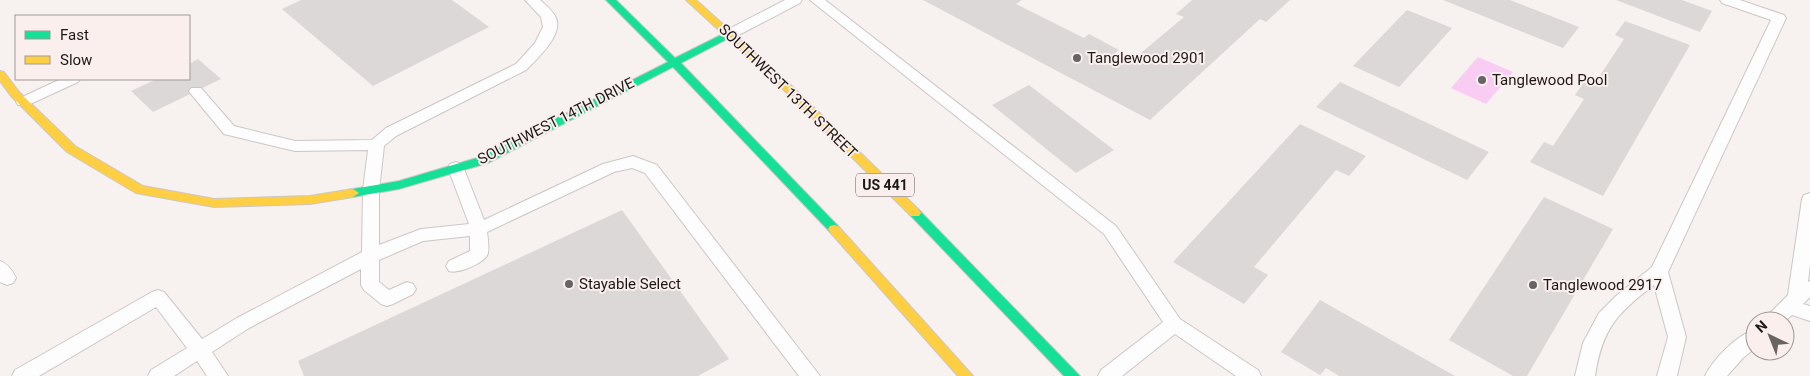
<svg xmlns="http://www.w3.org/2000/svg" width="1810" height="376" font-family="Roboto,sans-serif">
	<style>
		.water { fill: #f9ccf3 }
		.building { fill: #ddd8d8 }
		.lines { fill: none; stroke-linecap: round; stroke-linejoin: round }
		.lane-casing { stroke: #ccc7c6; stroke-width: 2 }
		.fast-casing { stroke: #ccc7c6; stroke-width: 2 }
		.slow-casing { stroke: #ccc7c6; stroke-width: 2 }
		.lane { fill: #fefdfd; fill-rule: evenodd }
		.fast { fill: #16e098; fill-rule: evenodd }
		.slow { fill: #ffcf43; fill-rule: evenodd }
		.poi-dot { fill: #686463; stroke: #faefed; stroke-width: 2 }
		.labels { text-anchor: middle; stroke-width: 4; stroke-linejoin: round; paint-order: stroke }
		.shield { fill: #faefed; stroke: #5e5857; stroke-width: 1 }
		.shield-label { font-size: 14px; font-weight: bold; fill: #1b1817 }
		.poi-label { font-size: 15px; fill: #1b1817; stroke: #faefed; text-anchor: start }
		.street-label { font-size: 15px; fill: #1b1817; stroke: #faefed }
	</style>
	<rect width="100%" height="100%" fill="#f7f1f0"/>
	<!-- water -->
	<path class="water" d="M1478 57 1513 72 1486 104 1451 88Z"/>
	<!-- building -->
	<g class="building">
		<path d="M301 0H452L489 27 373 86 282 9Z"/>
		<path d="M923 0H1022L1016 4 1084 38 1089 34 1119 50 1114 54 1130 62 1184 17 1176 14 1192 0H1290L1266 22 1260 19 1150 120Z"/>
		<path d="M1443 0H1510L1579 27 1563 48Z"/>
		<path d="M1616 0H1682L1712 11 1700 32Z"/>
		<path d="M1407 10 1452 28 1399 87 1353 66Z"/>
		<path d="M1625 21 1690 45 1603 196 1530 162 1544 142 1553 146 1584 99 1575 95 1588 76 1597 80 1624 39 1615 35Z"/>
		<path d="M198 59 221 79 153 112 131 91 157 79H189V64Z"/>
		<path d="M1340 82 1489 152 1467 180 1316 107Z"/>
		<path d="M1029 85 1114 150 1076 173 992 105Z"/>
		<path d="M1300 124 1366 156 1349 176 1336 170 1254 267 1268 275 1244 304 1173 262Z"/>
		<path d="M1544 197 1613 229 1527 376H1513L1449 340Z"/>
		<path d="M622 210 729 359 698 376H304L298 361Z"/>
		<path d="M1320 300 1455 376H1339L1326 368 1320 375 1281 352Z"/>
	</g>
	<g class="lines">
		<defs>
			<g id="lane">
				<path d="M525 0H540C546 5 553 11 556 18 563 34 540 56 530 66L526 70 396 136 384 146 379 190V245L421 229 469 224 448 168 450 164 456 162 462 164 484 220 603 164 633 156 657 165 820 376H799L645 173 632 168 614 172 487 232C488 239 489 247 488 253 486 263 458 274 449 271L446 266 449 261 470 251V236L423 241 379 260V282L389 290 407 282 413 284 416 289 413 294 393 304 387 306 381 304 364 290 361 285V269L249 328 212 352 228 376H207L197 361 174 376H148L151 370 187 348 156 307 39 376H12L15 370 152 292 158 290 164 292 202 339 237 318 362 252 363 190 368 150 295 151 224 134 191 94 189 91 191 88H201L234 126 295 141 372 140 386 128 516 64 535 43 543 27 541 17Z"/>
				<path d="M785 0H802L800 3 735 37 730 38 723 34 725 31Z"/>
				<path d="M810 0H825L1116 226 1180 319 1258 370 1261 376H1236L1175 334 1122 376H1098L1101 370 1163 322 1104 234Z"/>
				<path d="M1720 0H1740L1784 15 1786 18 1668 272 1686 337 1677 376H1657L1668 337 1654 285C1617 313 1602 329 1595 376H1575L1583 343 1599 313 1616 296 1652 267 1771 20 1722 3Z"/>
				<path d="M61 79H80L78 82 28 105H18L16 102 18 99Z"/>
				<path d="M1810 193V264L1808 282 1810 281V297L1803 304 1810 306V321L1792 315 1785 321H1764L1767 316 1788 295 1802 199 1804 195Z"/>
				<path d="M0 261C8 264 12 270 16 278L13 283 7 285 0 282Z"/>
				<path d="M1755 329V348L1743 358 1727 376H1705C1714 358 1736 336 1755 329Z"/>
			</g>
			<g id="fast">
				<path d="M606 0H616L675 58 727 32H733V36L681 63 838 226 840 229 838 232H830L673 67 488 163 399 189 353 197 349 196 347 193 349 190 353 189 399 181 480 157 668 62Z"/>
				<path d="M915 209 919 210 1080 376H1064L911 216 909 213 911 210Z"/>
			</g>
			<g id="slow">
				<path d="M686 0H696L794 88 919 210 921 213 919 216H911L786 92Z"/>
				<path d="M0 71 4 72 19 92 75 146 143 186 214 199 310 196 353 189 359 193 353 197 310 204 214 207 136 193 67 152 11 96 0 81Z"/>
				<path d="M834 225 838 226 973 376H958L830 232 828 229 830 226Z"/>
			</g>
		</defs>
		<!-- lane casing -->
		<use href="#lane" class="lane-casing"/>
		<!-- fast casing -->
		<use href="#fast" class="fast-casing"/>
		<!-- slow casing -->
		<use href="#slow" class="slow-casing"/>
		<!-- lane -->
		<use href="#lane" class="lane"/>
		<!-- fast -->
		<use href="#fast" class="fast"/>
		<!-- slow -->
		<use href="#slow" class="slow"/>
	</g>
	<!-- markers -->
	<g class="poi-dot">
		<circle cx="1077" cy="58" r="5"/>
		<circle cx="1482" cy="80" r="5"/>
		<circle cx="569" cy="284" r="5"/>
		<circle cx="1533" cy="285" r="5"/>
	</g>
	<g class="labels">
		<!-- shield labels -->
		<rect class="shield" x="856" y="173.5" width="58" height="23" rx="4"/>
		<g class="shield-label">
			<text x="885" y="190">US 441</text>
		</g>
		<!-- poi labels -->
		<g class="poi-label">
			<text x="1087" y="63">Tanglewood 2901</text>
			<text x="1492" y="85">Tanglewood Pool</text>
			<text x="579" y="289">Stayable Select</text>
			<text x="1543" y="290">Tanglewood 2917</text>
		</g>
		<!-- street labels -->
		<g class="street-label">
			<text transform="translate(788 91) rotate(44)" y="5">SOUTHWEST 13TH STREET</text>
			<text transform="translate(556 121) rotate(-27)" y="5">SOUTHWEST 14TH DRIVE</text>
		</g>
	</g>
	<!-- legend -->
	<rect x="15" y="15" width="175" height="65" fill="#faefed" stroke="#a19997"/>
	<rect x="25" y="31" width="25" height="8" fill="#16e098" stroke="#a19997"/>
	<text x="60" y="40" font-size="15" fill="#1b1817">Fast</text>
	<rect x="25" y="56" width="25" height="8" fill="#ffcf43" stroke="#a19997"/>
	<text x="60" y="65" font-size="15" fill="#1b1817">Slow</text>
	<!-- north arrow -->
	<g transform="translate(1770 336) rotate(317)"><circle r="24" fill="#faefed" stroke="#a19997"/>
	<path d="M0-4L9 19L0 12L-9 19Z" fill="#686463"/>
	<text y="-8" font-size="14" font-weight="bold" text-anchor="middle" fill="#1b1817">N</text>
	</g>
</svg>
